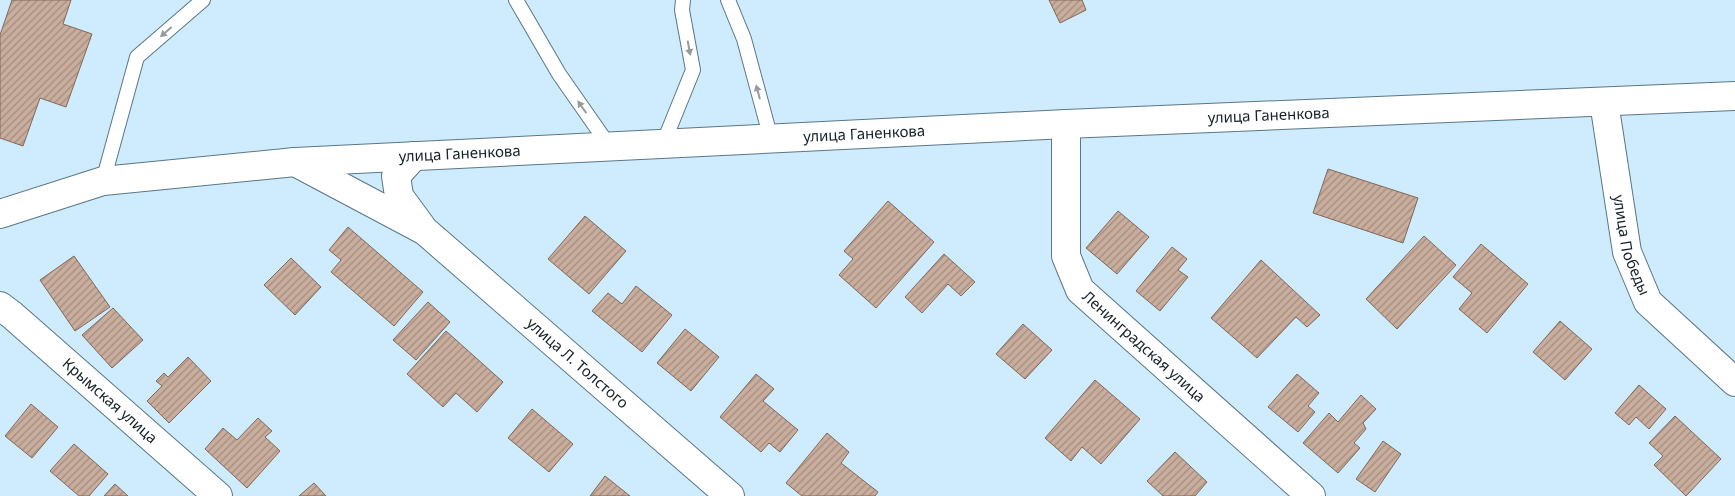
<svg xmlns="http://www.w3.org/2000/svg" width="1735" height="496" font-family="'Noto Sans',sans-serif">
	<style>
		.building { fill: url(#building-hatch); stroke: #816858 }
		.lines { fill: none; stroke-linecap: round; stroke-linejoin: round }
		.service-casing { stroke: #5b7686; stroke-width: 16 }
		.minor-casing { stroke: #5b7686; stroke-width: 30 }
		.tertiary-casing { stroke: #5b7686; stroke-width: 30 }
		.service { stroke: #fff; stroke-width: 14 }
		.minor { stroke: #fff; stroke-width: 28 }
		.tertiary { stroke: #fff; stroke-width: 28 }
		.oneway { fill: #969b9e }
		.labels { text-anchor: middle; stroke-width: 4; stroke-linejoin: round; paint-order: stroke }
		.street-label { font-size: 15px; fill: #162128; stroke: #fff }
	</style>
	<defs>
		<pattern id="building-hatch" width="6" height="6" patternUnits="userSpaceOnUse" patternTransform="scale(1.25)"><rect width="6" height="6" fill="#c9ad9d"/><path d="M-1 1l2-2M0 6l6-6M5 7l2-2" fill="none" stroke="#a28c80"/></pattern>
	</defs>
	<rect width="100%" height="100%" fill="#ceecfe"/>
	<!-- building -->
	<g class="building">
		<path d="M12 0H71L63 24 92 34 66 107 40 98 23 146 0 138V35Z"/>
		<path d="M1049 0H1082L1086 10 1060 23Z"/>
		<path d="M1328 169 1418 198 1403 243 1313 213Z"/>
		<path d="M888 201 934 242 876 308 839 275 853 259 844 251Z"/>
		<path d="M1118 211 1149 237 1117 274 1086 248Z"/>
		<path d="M585 216 626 251 589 294 548 259Z"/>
		<path d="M348 227 423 292 394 326 331 272 341 260 329 250Z"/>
		<path d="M1424 236 1456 265 1397 329 1366 299Z"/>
		<path d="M1481 244 1528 284 1487 333 1459 309 1472 293 1453 277Z"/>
		<path d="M1172 247 1187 259 1178 270 1188 277 1160 311 1136 291Z"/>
		<path d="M944 254 975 282 961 296 948 284 922 313 905 297Z"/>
		<path d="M74 256 110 307 75 331 40 280Z"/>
		<path d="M291 258 321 287 295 315 264 285Z"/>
		<path d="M1261 260 1320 315 1307 327 1296 317 1257 358 1211 318Z"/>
		<path d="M636 286 672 315 642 352 592 311 608 293 622 304Z"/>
		<path d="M428 302 450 322 416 360 393 340Z"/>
		<path d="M113 308 143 340 112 368 82 335Z"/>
		<path d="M1560 321 1592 349 1565 380 1533 352Z"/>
		<path d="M1023 324 1052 350 1025 379 996 354Z"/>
		<path d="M685 329 719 357 691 391 657 363Z"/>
		<path d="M446 331 503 382 477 412 456 393 443 407 407 374Z"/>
		<path d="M188 357 211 381 169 423 147 401 162 386 156 381 164 373 168 377Z"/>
		<path d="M756 374 774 389 763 401 798 430 780 452 769 443 761 452 720 417Z"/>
		<path d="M1297 374 1319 393 1308 406 1315 412 1298 432 1268 407Z"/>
		<path d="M1095 380 1140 419 1101 464 1082 447 1071 461 1045 438Z"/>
		<path d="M1639 385 1666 409 1649 429 1636 417 1629 425 1615 413Z"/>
		<path d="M1361 395 1376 409 1363 423 1366 429 1354 443 1360 448 1338 473 1303 443 1329 413 1338 422Z"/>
		<path d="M31 404 58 427 32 458 5 436Z"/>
		<path d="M532 409 573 444 549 472 508 438Z"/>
		<path d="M1675 416 1721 459 1686 496 1654 465 1663 456 1649 443Z"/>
		<path d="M258 418 272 431 265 437 280 451 247 488 205 449 223 428 237 440Z"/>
		<path d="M827 433 849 452 841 463 878 492 875 496H802L786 483Z"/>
		<path d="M1383 441 1401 454 1375 492 1356 479Z"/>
		<path d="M74 444 108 474 89 496H79L50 471Z"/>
		<path d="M1175 452 1207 482 1195 496H1163L1147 481Z"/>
		<path d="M605 476 630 496H590Z"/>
		<path d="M314 483 326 496H299Z"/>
		<path d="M115 484 128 496H104Z"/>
	</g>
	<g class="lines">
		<defs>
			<g id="service">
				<path d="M516 0 559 74 610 147"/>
				<path d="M728 0 744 39 771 139"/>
				<path d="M663 144 693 70 682 10 683 0"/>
				<path d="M103 181 137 57 203 0"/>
			</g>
			<g id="minor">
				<path id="s1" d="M1604 102 1627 252 1648 302 1735 382"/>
				<path id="s2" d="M1066 124V256L1080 290 1311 496"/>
				<path d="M414 156 396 176 399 196 421 226"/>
				<path id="s3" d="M295 162 425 231 730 496"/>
				<path id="s4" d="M0 306 12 315 218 496"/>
			</g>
			<g id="tertiary">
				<path id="s5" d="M0 214 103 181 295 162 1066 124 1735 96"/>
			</g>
		</defs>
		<!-- service casing -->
		<use href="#service" class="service-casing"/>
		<!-- minor casing -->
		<use href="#minor" class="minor-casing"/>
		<!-- tertiary casing -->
		<use href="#tertiary" class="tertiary-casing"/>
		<!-- service -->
		<use href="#service" class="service"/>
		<!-- minor -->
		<use href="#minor" class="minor"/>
		<!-- tertiary -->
		<use href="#tertiary" class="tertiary"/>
	</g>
	<!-- one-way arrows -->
	<defs><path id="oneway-solid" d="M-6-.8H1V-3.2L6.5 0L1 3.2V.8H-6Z" transform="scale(1.25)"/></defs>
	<g class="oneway">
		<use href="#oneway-solid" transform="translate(166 32) rotate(139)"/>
		<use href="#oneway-solid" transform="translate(689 48) rotate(80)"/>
		<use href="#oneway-solid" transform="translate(758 92) rotate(-105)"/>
		<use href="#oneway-solid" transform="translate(582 107) rotate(-125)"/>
	</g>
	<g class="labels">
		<!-- street labels -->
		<g class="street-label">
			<text dy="5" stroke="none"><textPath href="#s5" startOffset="1276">улица Ганенкова</textPath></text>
			<text dy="5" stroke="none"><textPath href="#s5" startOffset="871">улица Ганенкова</textPath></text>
			<text dy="5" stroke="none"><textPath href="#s5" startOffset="466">улица Ганенкова</textPath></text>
			<text dy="5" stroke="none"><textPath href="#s1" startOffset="146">улица Победы</textPath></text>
			<text dy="5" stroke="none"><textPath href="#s2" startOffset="254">Ленинградская улица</textPath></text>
			<text dy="5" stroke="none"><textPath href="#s3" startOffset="349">улица Л. Толстого</textPath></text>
			<text dy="5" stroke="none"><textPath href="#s4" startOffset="145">Крымская улица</textPath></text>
		</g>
	</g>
</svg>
